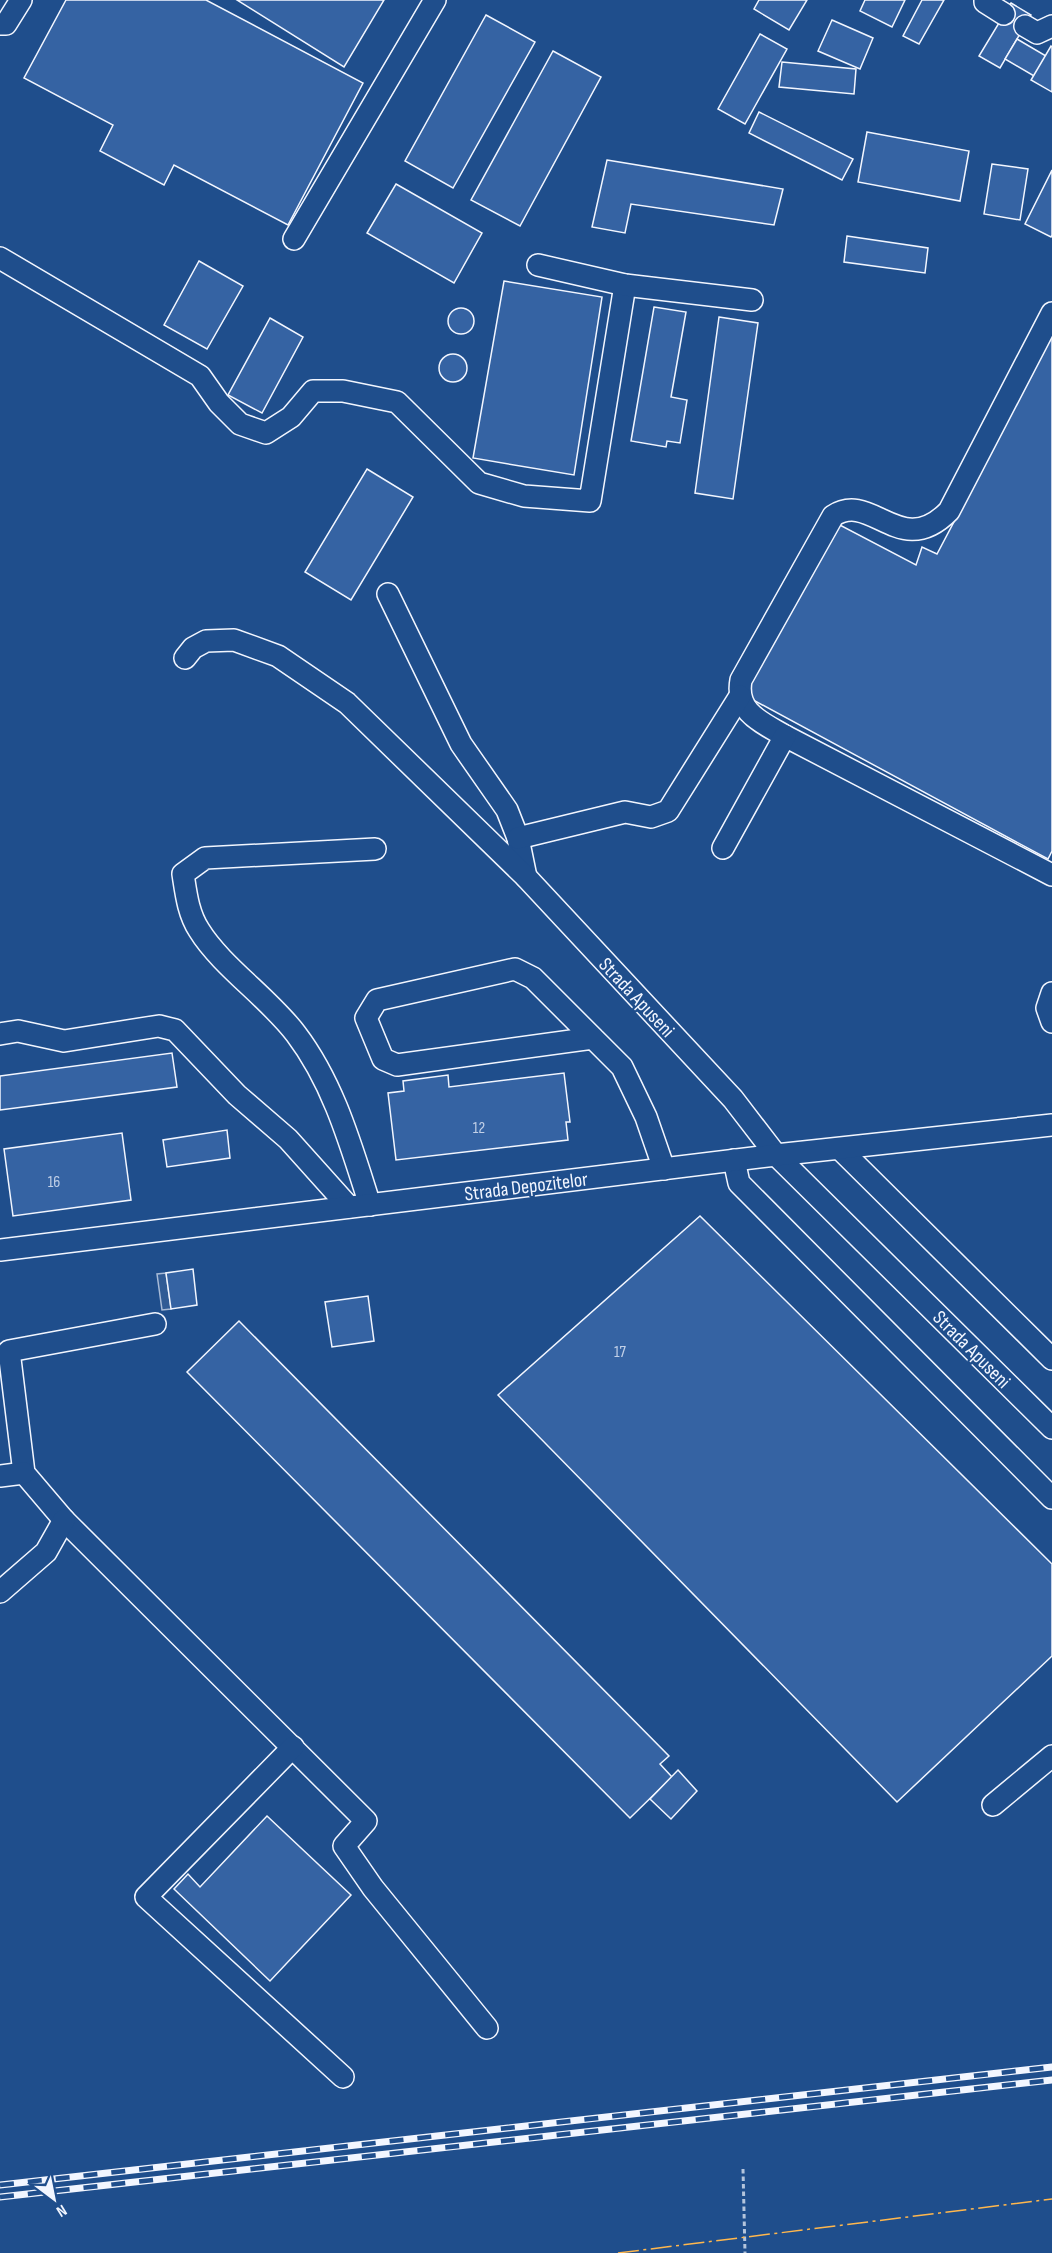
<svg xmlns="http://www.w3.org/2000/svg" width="1052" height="2253" font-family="'Sofia Sans Condensed',sans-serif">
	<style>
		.built { fill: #305b95; stroke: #a8bbd7; stroke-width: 1.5 }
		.building { fill: #3563a3; stroke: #f2f6ff; stroke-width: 1.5 }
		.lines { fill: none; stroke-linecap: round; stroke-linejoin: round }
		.minor-casing { stroke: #f2f6ff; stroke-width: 24 }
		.path { stroke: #b3c4dc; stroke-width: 3; stroke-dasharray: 4.5 3; stroke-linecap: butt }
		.minor { stroke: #1f4e8c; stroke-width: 21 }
		.rail-casing { stroke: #f2f6ff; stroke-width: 7 }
		.rail { stroke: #1f4e8c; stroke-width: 4.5; stroke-dasharray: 14; stroke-linecap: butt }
		.power { stroke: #ffb74d; stroke-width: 1.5; stroke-dasharray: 21 4.5 3 4.5; stroke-linecap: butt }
		.labels { text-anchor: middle; stroke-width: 4.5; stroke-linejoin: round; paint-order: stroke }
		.number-label { font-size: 16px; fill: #c3d1e8 }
		.street-label { font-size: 20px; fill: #f2f6ff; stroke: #1f4e8c }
	</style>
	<rect width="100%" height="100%" fill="#1f4e8c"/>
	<!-- built -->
	<path class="built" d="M166 1273 171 1309 162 1310 157 1274Z"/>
	<!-- building -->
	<g class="building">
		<path d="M66 0H206L363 83 288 225 174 165 164 185 100 151 113 125 24 78Z"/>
		<path d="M237 0H384L344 67Z"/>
		<path d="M759 0H807L789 30 754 9Z"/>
		<path d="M865 0H905L892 27 860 11Z"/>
		<path d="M922 0H944L919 44 903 36Z"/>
		<path d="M1011 3 1031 15 1000 68 979 56Z"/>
		<path d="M486 15 535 42 453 188 405 161Z"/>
		<path d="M832 20 873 38 860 69 818 51Z"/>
		<path d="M760 34 787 49 745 124 718 109Z"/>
		<path d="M1017 39 1046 56 1034 76 1005 59Z"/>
		<path d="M1051 46 1052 47V92L1031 80Z"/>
		<path d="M553 51 601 77 520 226 471 200Z"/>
		<path d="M782 62 856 69 854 94 779 87Z"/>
		<path d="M759 112 853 159 842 180 749 133Z"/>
		<path d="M867 132 969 151 960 201 858 182Z"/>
		<path d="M607 160 783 189 774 225 631 204 625 233 592 227Z"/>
		<path d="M992 164 1028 169 1020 220 984 214Z"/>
		<path d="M1052 170V235L1051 237 1025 224Z"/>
		<path d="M396 184 482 233 454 283 367 233Z"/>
		<path d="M847 236 928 248 925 273 844 262Z"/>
		<path d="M199 261 243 286 207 349 164 325Z"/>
		<path d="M504 281 602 297 574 475 473 458Z"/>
		<path d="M654 307 686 312 671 397 687 400 680 443 667 441 666 447 631 441Z"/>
		<circle cx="461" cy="321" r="13"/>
		<path d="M719 317 758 323 733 499 695 493Z"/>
		<path d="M270 318 303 337 262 413 228 395Z"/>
		<path d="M1052 336V851L1048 859 744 695 838 524 916 565 922 547 937 554Z"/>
		<circle cx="453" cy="368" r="14"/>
		<path d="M367 469 413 497 351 600 305 572Z"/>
		<path d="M172 1053 177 1087 0 1110V1076Z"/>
		<path d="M564 1073 570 1122H566L568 1140 396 1160 388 1093 404 1091 403 1081 448 1075 449 1087Z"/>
		<path d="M227 1130 230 1158 167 1167 163 1140Z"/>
		<path d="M122 1133 131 1200 13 1216 4 1149Z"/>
		<path d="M700 1216 1052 1564V1656L897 1802 498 1395Z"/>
		<path d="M193 1269 197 1305 171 1309 166 1273Z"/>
		<path d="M368 1296 374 1341 332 1347 325 1302Z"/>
		<path d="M239 1321 669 1756 660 1764 672 1777 630 1818 187 1372Z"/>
		<path d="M678 1770 697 1791 671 1819 650 1799Z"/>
		<path d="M267 1816 351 1895 270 1981 174 1889 188 1874 200 1887Z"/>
	</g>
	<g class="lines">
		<defs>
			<g id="minor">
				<path d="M985 0V2L1004 14"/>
				<path d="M0 24H6L21 0"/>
				<path d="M1025 26 1037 33 1052 26"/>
				<path d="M294 239 435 0"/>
				<path d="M0 258 200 376 219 403 240 424 266 433 291 417 313 391H343L397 402 479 483 524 496 590 501 625 285"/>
				<path d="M538 265 625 285 752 300"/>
				<path d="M1052 313 949 511C900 561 872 490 833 516L741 680C735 712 761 722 785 736L1052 875"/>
				<path d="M388 594 461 744 507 810 518 838 526 877"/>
				<path d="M185 658 193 648 206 641 234 640 278 656 347 703 526 877 733 1099 776 1155 1052 1428"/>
				<path d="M518 838 625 812 651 817 668 811 740 696"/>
				<path d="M723 848 785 736"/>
				<path d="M1052 993 1047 1008 1052 1022"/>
				<path d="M0 1034 18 1031 64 1041 159 1026 175 1030 237 1095 288 1139 349 1207"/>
				<path d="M593 1038 397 1065 383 1059 366 1018 377 1000 515 969 533 978 622 1067 646 1117 664 1169"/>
				<path d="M840 1149 1052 1359"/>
				<path d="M734 1160 739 1183 1052 1498"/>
				<path d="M370 1205C351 1146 334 1084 296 1034 270 999 221 966 199 930 188 913 186 893 183 874L205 858 375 849"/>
				<path d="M0 1250 776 1155 1052 1125"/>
				<path d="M155 1324 9 1351 24 1473 64 1520 366 1821 344 1846 373 1888 487 2028"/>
				<path d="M0 1476 24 1473"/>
				<path d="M0 1592 46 1552 64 1520"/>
				<path d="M293 1747 146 1897 343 2077"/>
				<path d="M993 1805 1052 1756"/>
			</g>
		</defs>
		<!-- minor casing -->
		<use href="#minor" class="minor-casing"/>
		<!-- path -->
		<path class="path" d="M743 2169 745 2253"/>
		<!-- minor -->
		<use href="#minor" class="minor"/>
		<defs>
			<g id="rail">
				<path d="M0 2185 1052 2067"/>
				<path d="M0 2197 1052 2080"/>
			</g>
		</defs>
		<!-- rail casing -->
		<use href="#rail" class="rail-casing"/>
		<!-- rail -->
		<use href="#rail" class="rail"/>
		<!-- power -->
		<path class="power" d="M618 2253 1052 2199"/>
	</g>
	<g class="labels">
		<!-- number labels -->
		<g class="number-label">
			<text x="479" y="1133">12</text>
			<text x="54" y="1187">16</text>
			<text x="620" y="1357">17</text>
		</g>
		<!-- street labels -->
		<g class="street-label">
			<text transform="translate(637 997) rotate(47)" y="7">Strada Apuseni</text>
			<text transform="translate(526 1186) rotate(-7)" y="7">Strada Depozitelor</text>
			<text transform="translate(972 1349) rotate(45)" y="7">Strada Apuseni</text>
		</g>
	</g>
	<!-- north arrow -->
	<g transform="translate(54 2199) rotate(148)" stroke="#1f4e8c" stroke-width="4.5" paint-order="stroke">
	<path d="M0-4.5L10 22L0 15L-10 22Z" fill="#f2f6ff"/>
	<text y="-9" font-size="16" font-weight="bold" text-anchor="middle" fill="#f2f6ff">N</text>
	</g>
</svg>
